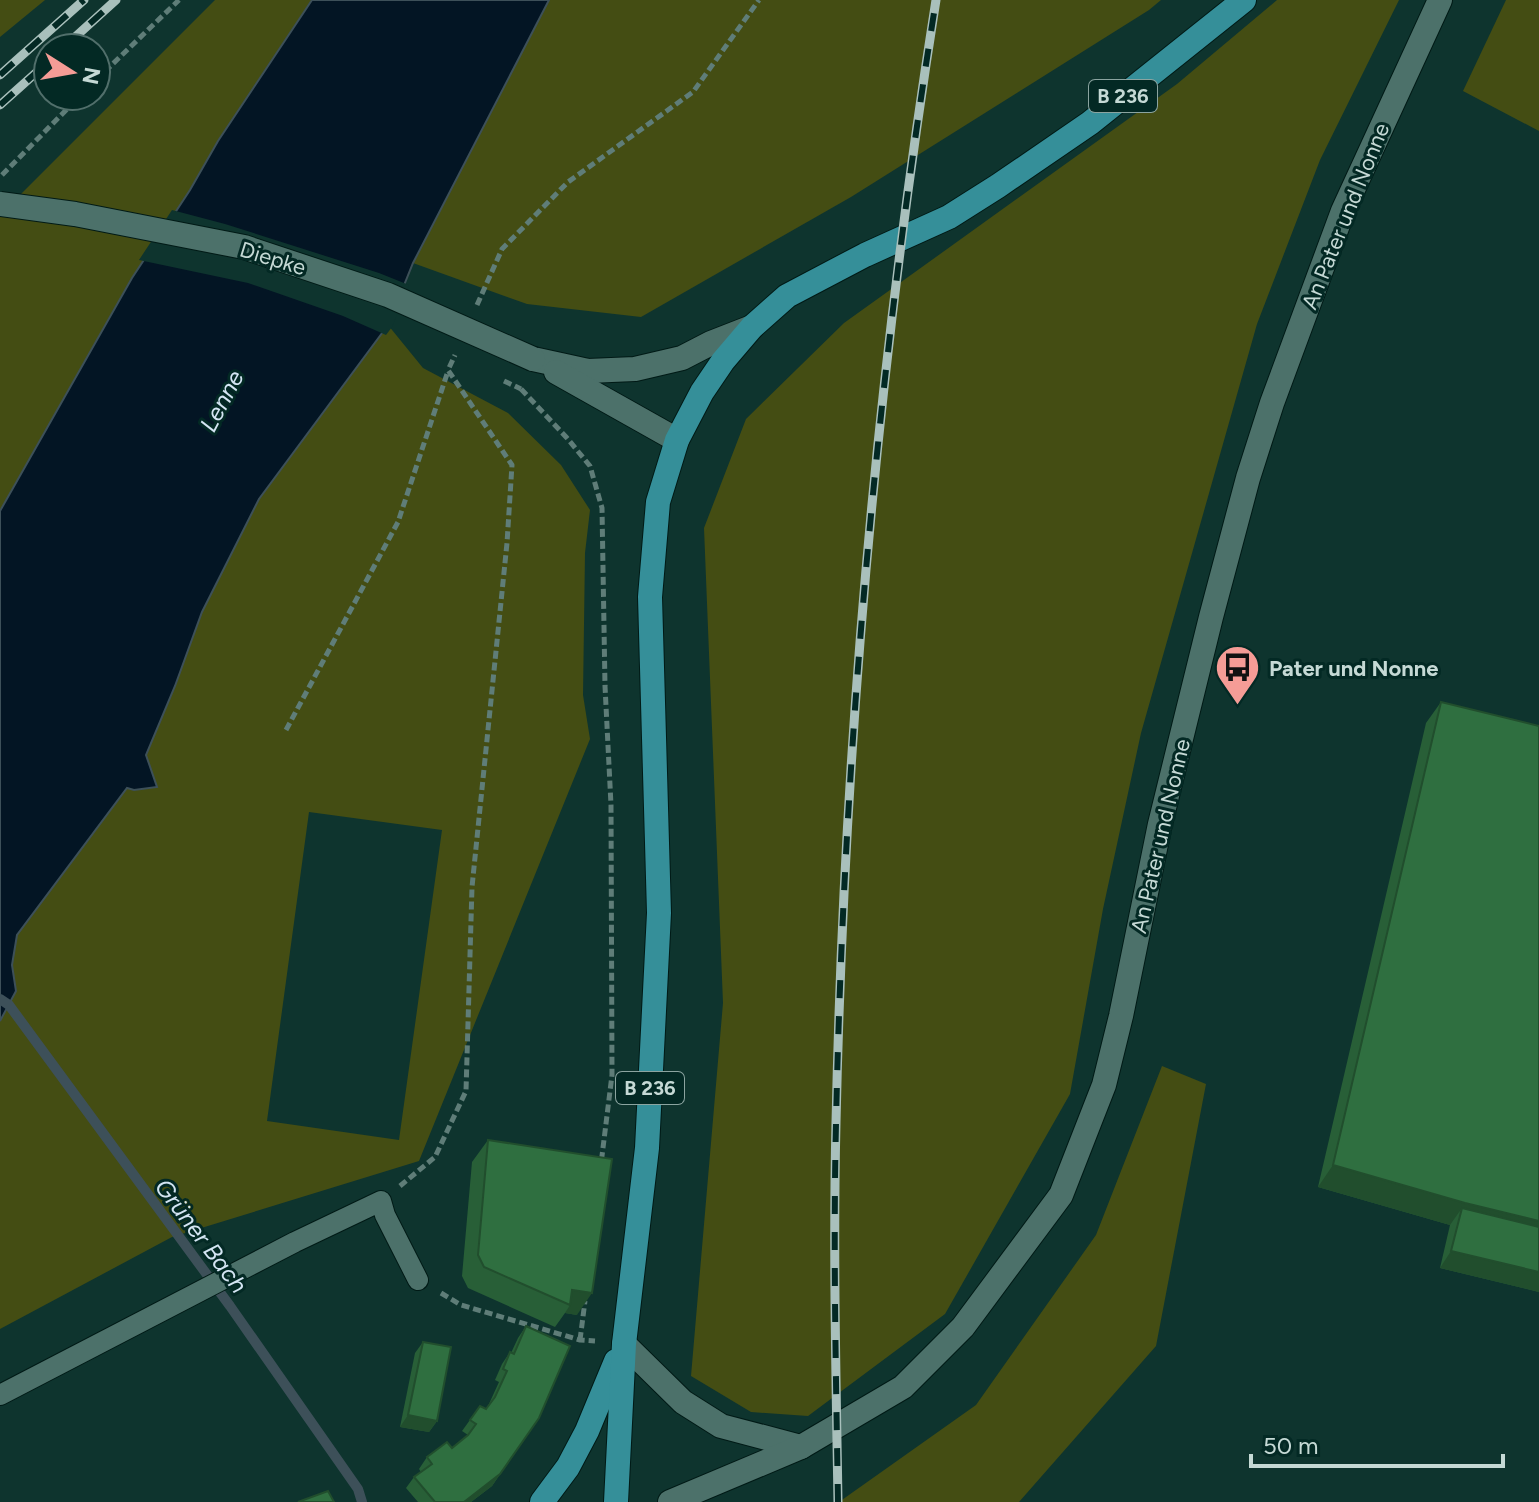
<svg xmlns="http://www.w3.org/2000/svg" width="1539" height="1502" font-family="Figtree,sans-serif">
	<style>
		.green { fill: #444d13; fill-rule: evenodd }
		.water { fill: #031524; stroke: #3d5059; stroke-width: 2 }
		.pier { fill: #0e342e }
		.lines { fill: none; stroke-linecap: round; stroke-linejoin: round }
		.stream { stroke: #3d5059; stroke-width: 10 }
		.lane-casing { stroke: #001a16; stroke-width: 22 }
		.street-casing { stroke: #001a16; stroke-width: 26 }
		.secondary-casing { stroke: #001a16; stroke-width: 26 }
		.primary-casing { stroke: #001a16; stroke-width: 26 }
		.path { stroke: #5f7d78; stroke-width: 5; stroke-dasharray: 8 4; stroke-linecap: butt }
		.lane { stroke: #4c716a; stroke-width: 20 }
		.street { stroke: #4c716a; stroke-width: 24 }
		.secondary { stroke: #4c716a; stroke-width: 24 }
		.primary { stroke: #358f99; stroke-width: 24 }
		.rail-casing { stroke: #a9c0bc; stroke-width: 9 }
		.rail { stroke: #032924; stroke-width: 6; stroke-dasharray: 18; stroke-linecap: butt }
		.street-bridge-casing { stroke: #001a16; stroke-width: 26; stroke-linecap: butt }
		.path-bridge { stroke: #5f7d78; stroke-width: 5; stroke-dasharray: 8 4; stroke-linecap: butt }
		.street-bridge { stroke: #4c716a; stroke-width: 24 }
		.wall { fill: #285f37 }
		.shaded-wall { fill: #214e2d }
		.building { fill: #2f6f40; stroke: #214e2d; stroke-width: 2 }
		.labels { text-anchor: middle; stroke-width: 6; stroke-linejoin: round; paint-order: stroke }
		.shield { fill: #032924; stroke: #8ba4a0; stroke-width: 2 }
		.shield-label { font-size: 20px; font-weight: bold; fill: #c5d9d5 }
		.street-label { font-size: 22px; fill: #c5d9d5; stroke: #032924 }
		.poi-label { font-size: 22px; font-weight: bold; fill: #c5d9d5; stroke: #032924; text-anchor: start }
		.water-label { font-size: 24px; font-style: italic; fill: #d4e5f3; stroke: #032924 }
	</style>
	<rect width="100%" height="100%" fill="#0e342e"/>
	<!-- green -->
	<g class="green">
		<path d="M0 0H45L0 37Z"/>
		<path d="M215 0H312L218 141 190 190 132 278 0 511V215Z"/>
		<path d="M549 0H1161L1149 10 851 197 641 317 527 304 413 263Z"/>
		<path d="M1277 0H1399L1320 160 1257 324 1141 733 1103 909 1070 1094 945 1314 808 1416 751 1412 691 1376 723 1003 704 528 746 419 844 323 1177 84Z"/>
		<path d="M1506 0H1539V131L1463 91Z"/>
		<path d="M388 325 423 368 508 413 561 465 590 510 585 553 583 695 590 739 419 1161 172 1237 0 1329V1021L16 991 12 965 17 935 127 788 146 756 175 686 202 612 259 499ZM309 812 442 830 399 1140 267 1121Z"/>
		<path d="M1162 1066 1206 1084 1156 1346 1019 1502H839L976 1405 1096 1235Z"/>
	</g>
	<!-- water -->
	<path class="water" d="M312 0H549L413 263 388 325 259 499 202 612 175 686 146 755 157 787 134 790 127 788 17 935 12 965 16 991 0 1021V511L132 278 190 190 218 141Z"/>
	<!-- pier -->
	<path class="pier" d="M172 210 225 224 379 273 409 285 392 327 386 335 343 316 248 283 139 260Z"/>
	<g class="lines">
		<!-- stream -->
		<path class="stream" d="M0 999 9 1005 230 1306 358 1489 362 1502"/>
		<defs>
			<path id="lane" d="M0 1395 295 1242 381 1201 385 1215 418 1280"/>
			<g id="street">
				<path d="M533 359 588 371 635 369 682 358 711 343 752 327"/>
				<path d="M556 372 677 440"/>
			</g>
			<g id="secondary">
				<path d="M624 1344 683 1402 721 1426 801 1447"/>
				<path d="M670 1502 801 1447 903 1387 963 1327 1061 1195 1104 1085 1121 1016 1160 824 1211 617 1248 478 1272 403 1343 211 1440 0"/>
			</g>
			<g id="primary">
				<path d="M542 1502 568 1467 587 1431 616 1361"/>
				<path d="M616 1502 624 1344 647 1148 659 913 650 597 658 502 677 440 702 392 723 361 752 327 787 296 865 255 949 217 998 186 1090 123 1244 0"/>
			</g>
		</defs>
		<!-- lane casing -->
		<use href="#lane" class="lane-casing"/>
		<!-- street casing -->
		<use href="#street" class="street-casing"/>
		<!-- secondary casing -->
		<use href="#secondary" class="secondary-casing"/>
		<!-- primary casing -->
		<use href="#primary" class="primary-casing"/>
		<!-- path -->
		<g class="path">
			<path d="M96 80 179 0"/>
			<path d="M2 175 80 96"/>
			<path d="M477 305 502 249 568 182 693 92 759 0"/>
			<path d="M521 389 567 438 590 466 602 508 605 686 611 805 612 1075 601 1164"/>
			<path d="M286 730 398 522 448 371"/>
			<path d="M400 1186 435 1157 466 1091 472 887 507 543 512 465 448 370 455 355"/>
			<path d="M441 1293 461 1305 580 1340 595 1341"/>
			<path d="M580 1340 585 1301"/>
		</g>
		<!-- lane -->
		<use href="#lane" class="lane"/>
		<!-- street -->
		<use href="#street" class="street"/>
		<!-- secondary -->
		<use href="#secondary" class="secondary"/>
		<!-- primary -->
		<use href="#primary" class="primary"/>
		<defs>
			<g id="rail">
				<path d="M63 48 116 0"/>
				<path d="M0 75 84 0"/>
				<path d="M0 105 48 62"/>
				<path d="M838 1502C836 1376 833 1249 836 1123 844 747 877 372 936 0"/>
			</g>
		</defs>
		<!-- rail casing -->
		<use href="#rail" class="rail-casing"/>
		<!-- rail -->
		<use href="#rail" class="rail"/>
		<defs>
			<path id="street-bridge" d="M0 204 75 214 244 247 388 295 533 359"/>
		</defs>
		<!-- street-bridge casing -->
		<use href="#street-bridge" class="street-bridge-casing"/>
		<!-- path-bridge -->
		<path class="path-bridge" d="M504 381 521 389"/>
		<!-- street-bridge -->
		<use href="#street-bridge" class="street-bridge"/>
	</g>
	<!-- wall -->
	<g class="wall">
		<path d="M1441 702 1539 1292 1440 1268 1450 1225 1318 1187 1426 723Z"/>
		<path d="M488 1140 577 1315 565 1313 555 1327 468 1288 462 1276 472 1162Z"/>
		<path d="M526 1326 539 1418 492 1486 471 1502H418L406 1488 414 1477 421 1472 419 1469 427 1457 452 1448 468 1435 462 1431 480 1406 486 1409 488 1406 499 1382 495 1380 502 1364 510 1352 511 1353 518 1338Z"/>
		<path d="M423 1342 437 1421 429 1432 400 1427 415 1353Z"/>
	</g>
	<!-- shaded-wall -->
	<g class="shaded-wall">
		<path d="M1333 1165 1539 1221V1247L1462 1208 1450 1225 1318 1187Z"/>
		<path d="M1451 1251 1539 1272V1292L1440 1268Z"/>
		<path d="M572 1290 592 1293 577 1315 565 1313 570 1305Z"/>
		<path d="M408 1415 437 1421 429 1432 400 1427Z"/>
		<path d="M500 1474 492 1486 471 1502H464Z"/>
	</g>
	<!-- building -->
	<g class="building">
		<path d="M1441 702 1539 726V1221L1465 1203 1333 1165Z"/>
		<path d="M488 1140 612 1159 592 1293 572 1290 570 1305 484 1267 478 1255Z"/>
		<path d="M1462 1208 1539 1227V1272L1451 1251Z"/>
		<path d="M526 1326 570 1346 539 1418 500 1474 464 1502H435L414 1477 432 1464 427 1457 447 1442 452 1448 468 1435 476 1424 470 1420 480 1406 486 1409 495 1397 507 1371 503 1369 510 1352 514 1354Z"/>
		<path d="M423 1342 451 1347 437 1421 408 1415Z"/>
		<path d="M328 1491 334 1502H298Z"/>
	</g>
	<!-- icons -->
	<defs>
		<symbol id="bus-pin" viewBox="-11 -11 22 30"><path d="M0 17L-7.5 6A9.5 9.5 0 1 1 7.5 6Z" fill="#f59c96" stroke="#032924"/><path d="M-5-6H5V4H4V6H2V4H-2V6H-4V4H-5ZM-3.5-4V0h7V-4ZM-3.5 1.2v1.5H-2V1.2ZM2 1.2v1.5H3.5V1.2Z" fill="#111"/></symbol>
	</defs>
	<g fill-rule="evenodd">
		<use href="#bus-pin" x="1212" y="642" width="51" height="69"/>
	</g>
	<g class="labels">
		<!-- shield labels -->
		<g class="shield">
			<rect x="1089" y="80" width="68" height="32" rx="6"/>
			<rect x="616" y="1072" width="68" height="32" rx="6"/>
		</g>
		<g class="shield-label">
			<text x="1123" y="103">B 236</text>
			<text x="650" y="1095">B 236</text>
		</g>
		<!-- street labels -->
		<g class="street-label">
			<text transform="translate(1345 216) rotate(-68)" y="8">An Pater und Nonne</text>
			<text transform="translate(273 258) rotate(17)" y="8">Diepke</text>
			<text transform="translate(1160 836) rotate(-77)" y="8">An Pater und Nonne</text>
		</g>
		<!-- poi labels -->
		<g class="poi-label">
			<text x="1269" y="676">Pater und Nonne</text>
		</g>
		<!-- water labels -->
		<g class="water-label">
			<text transform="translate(222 401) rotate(-62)" y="8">Lenne</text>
			<text transform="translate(201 1236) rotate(53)" y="8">Grüner Bach</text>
		</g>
	</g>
	<!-- north arrow -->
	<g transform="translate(72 72) rotate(101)"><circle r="38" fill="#032924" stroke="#516f6b" stroke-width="2"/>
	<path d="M0-6L14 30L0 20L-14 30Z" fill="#f59c96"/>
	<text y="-12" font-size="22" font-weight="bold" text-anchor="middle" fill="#c5d9d5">N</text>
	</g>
	<!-- scale -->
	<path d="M1251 1454v12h252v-12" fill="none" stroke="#c5d9d5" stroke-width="4"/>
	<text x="1263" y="1454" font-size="24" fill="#c5d9d5" stroke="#032924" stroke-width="6" paint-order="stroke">50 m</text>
</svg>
